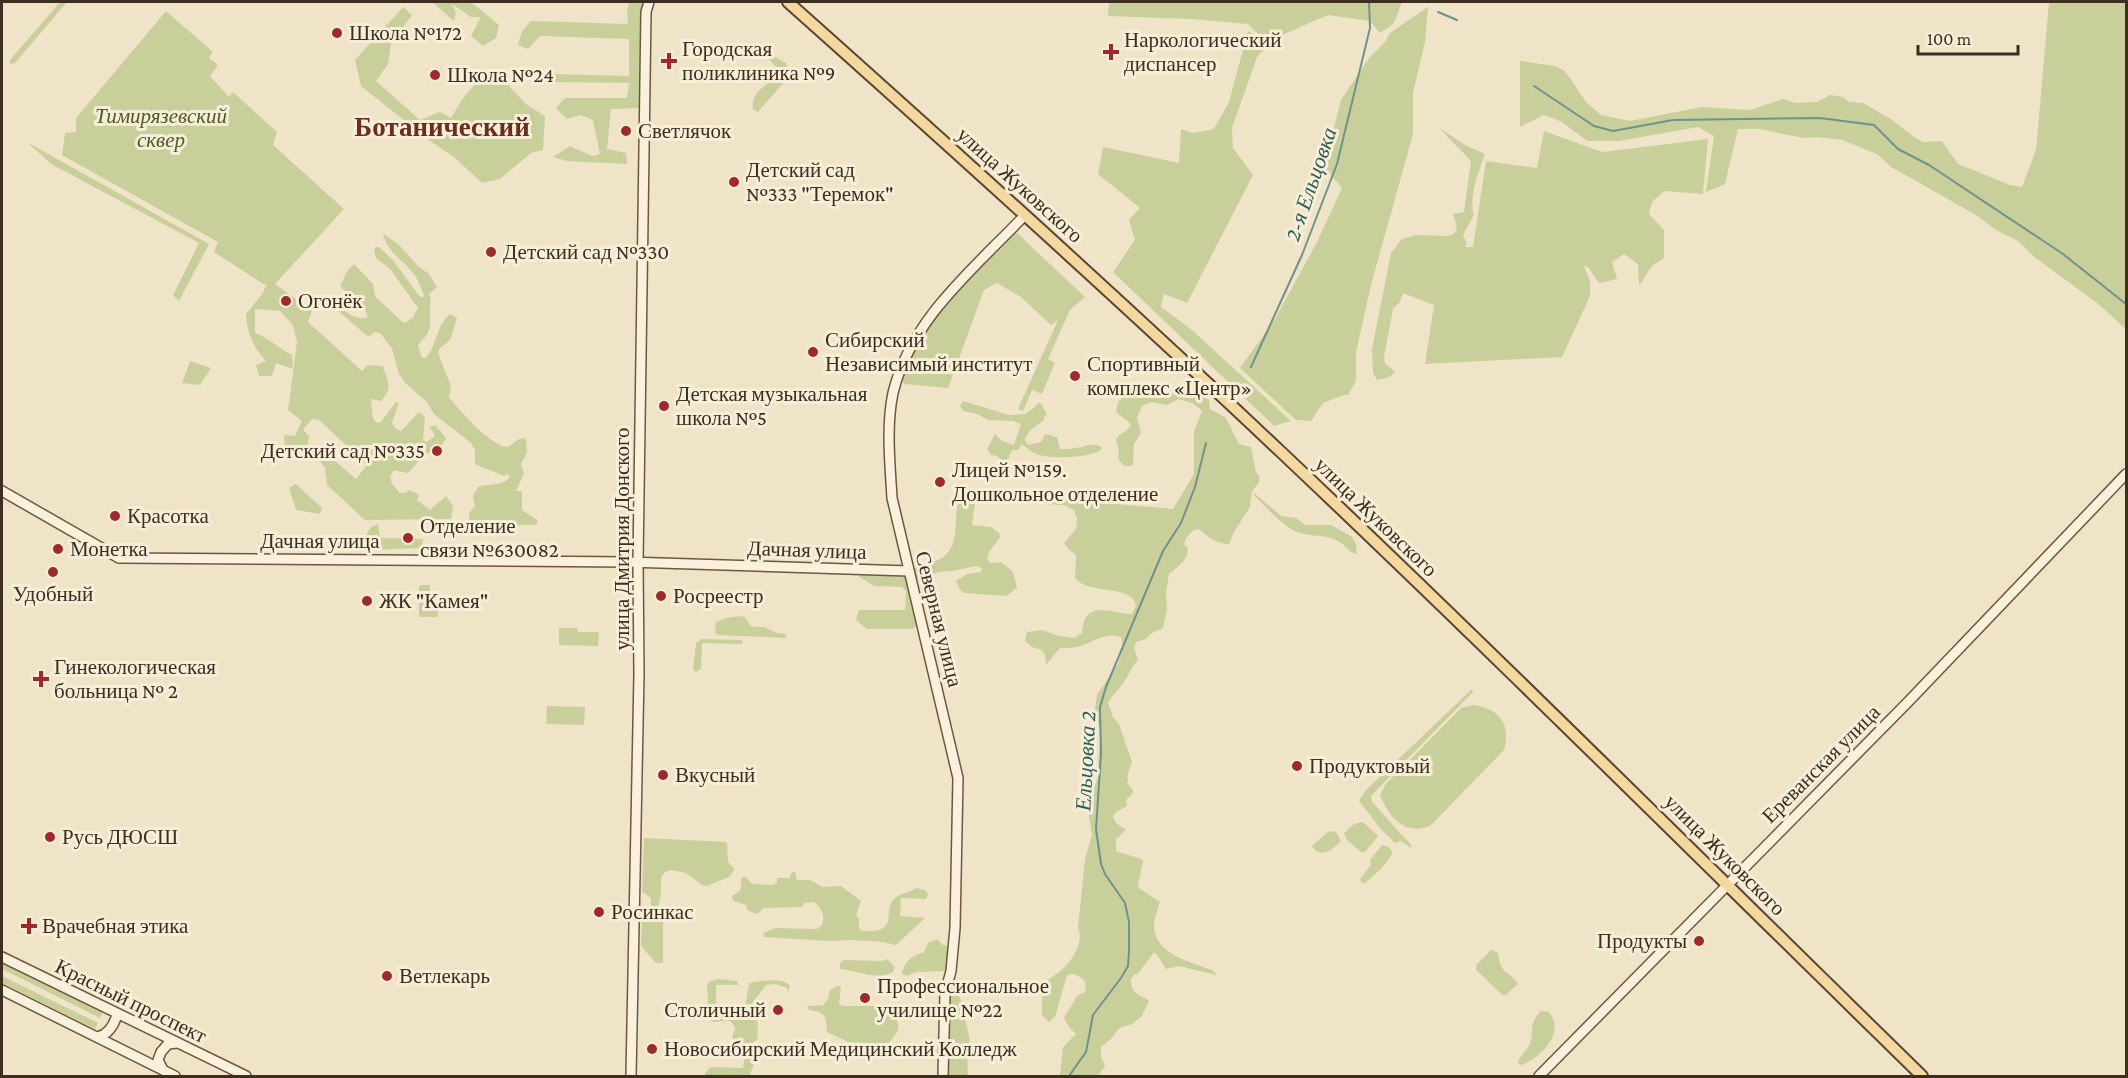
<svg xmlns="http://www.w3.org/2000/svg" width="2128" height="1078" font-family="'Crimson Pro',serif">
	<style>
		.green { fill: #c9cf9b }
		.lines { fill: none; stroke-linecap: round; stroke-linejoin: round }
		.stream { stroke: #6f938a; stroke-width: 2 }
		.secondary-casing { stroke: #6f573f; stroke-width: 12 }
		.primary-casing { stroke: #5b4430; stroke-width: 14 }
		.secondary { stroke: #faf1dc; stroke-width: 9 }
		.primary { stroke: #f3d9a0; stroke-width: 10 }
		.poi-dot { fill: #9e2a2b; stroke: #f7eed8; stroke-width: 2 }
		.labels { text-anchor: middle; stroke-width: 6; stroke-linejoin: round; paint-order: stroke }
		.poi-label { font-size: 21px; fill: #3d2e20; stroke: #f7eed8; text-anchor: start }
		.park-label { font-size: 21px; font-style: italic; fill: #4d5a26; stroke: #f7eed8 }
		.street-label { font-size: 21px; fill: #3d2e20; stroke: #f7eed8 }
		.water-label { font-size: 22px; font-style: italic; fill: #2f5d5a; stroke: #f7eed8 }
		.district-label { font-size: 27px; font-weight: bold; fill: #6b2e1e; stroke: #f7eed8 }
	</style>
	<rect width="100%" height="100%" fill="#f0e4c8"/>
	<!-- green -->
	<g class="green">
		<path d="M60 2H67L15 63 10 64V60Z"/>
		<path d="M432 2H471L499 25 496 38 483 46 471 36 481 17H471L452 4 456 13 454 21Z"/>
		<path d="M629 2H647L641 108 611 109 607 149 626 153 627 164 567 161 553 157 570 146 592 156 600 154 593 120 581 115 567 119 556 108 565 98H627L629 83 554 82 553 74 629 76V39L540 36 528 49 518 45 522 31 531 21 628 24 627 13Z"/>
		<path d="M1109 2H1402L1394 23 1380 33 1370 21 1328 15 1266 42 1248 24 1190 19 1108 16Z"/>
		<path d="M2049 2H2126V329L2097 303 2033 256 2018 241 1996 230 1976 215 1891 167 1877 154 1842 140 1817 137 1803 138 1760 129H1738L1725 184 1706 192 1714 136 1698 127 1619 141H1587L1562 122 1544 115 1520 127V61L1555 66 1565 71 1586 102 1601 115 1630 121 1702 107 1751 110 1782 99 1796 103 1817 102 1830 95 1843 97 1849 102 1863 103 1891 119 1914 137 1923 142 1942 141 1958 164 2010 185 2022 187 2036 150Z"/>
		<path d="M403 7 412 15 391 44 388 64 376 81 420 120 440 112 451 118 463 98 486 72 498 74 527 105 545 116 543 150 531 153 500 179 482 183 454 157 430 141 361 86 355 60Z"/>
		<path d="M1428 7 1425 42 1413 93V134L1371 285 1356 352V381L1348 395H1344L1323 403 1311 421 1296 420 1240 368 1275 319 1317 242 1342 188 1324 167 1341 100 1369 58 1385 42 1390 33Z"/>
		<path d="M166 11 213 52 209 58 218 65 210 76 229 97 233 92 277 132 273 145 344 209 275 284 312 311 308 322 362 371 368 365 383 366C387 381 394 388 381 401L371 399 373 419 377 423 381 422 395 403 399 402 392 423 395 428 401 431 419 412 425 417 423 440 427 442 435 436 430 427 435 425 446 438C440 452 432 449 422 457 416 462 414 468 408 473L394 470 390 476 392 484 400 493H405L409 490 419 495 417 500 430 510 446 496 453 506 451 519 365 520 327 485 325 468 314 453V443L356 479 367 465 319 420 312 419 303 430 309 436 306 454 294 455 285 449 284 435 295 436 302 421 288 410 297 342 293 325 280 311 255 309V333C269 338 278 348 292 355L293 369 276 363 272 376H259L256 365 266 361C253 348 247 332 246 314L262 294 267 284 265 285 214 252 218 242 62 155 65 133 76 132V118Z"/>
		<path d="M1248 31 1267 46 1257 57 1232 128 1233 148 1253 175 1187 303 1164 294 1161 307 1192 330 1291 421 1274 426 1113 272 1135 240 1129 220 1140 208 1098 174 1103 147 1179 163 1181 129 1193 133 1214 129 1229 102Z"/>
		<path d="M768 53 786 63 790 72 785 81 758 112 753 109C750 87 773 87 778 70L769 59Z"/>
		<path d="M1439 128 1467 146 1485 154C1479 171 1468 197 1474 215L1463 235 1467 243 1465 247H1473L1486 161 1537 168 1544 131 1602 152 1708 139 1703 194 1664 191 1652 202 1649 214 1664 230V258L1652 266 1639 286 1638 264 1624 254 1612 262 1617 279 1599 283 1588 267 1584 266 1590 281V296L1562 357 1425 364 1434 305 1403 293 1400 302 1393 309 1384 357 1385 363 1395 372 1390 377 1377 380 1373 373 1372 349 1391 253 1402 239 1417 235 1447 236 1454 234 1457 227 1453 214 1464 212 1471 161Z"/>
		<path d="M27 142 209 244 179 301 173 295 199 243 51 164Z"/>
		<path d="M1014 232 1017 233 1085 297 1070 310 1048 359 1055 363 1042 394 1032 390 1023 411 1018 409 1058 320 1051 325 1021 297 997 283 984 290 948 388 904 384 902 380 921 337 947 302Z"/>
		<path d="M383 233 400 246 418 266 429 274 437 287 429 294C432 300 430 301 430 308 430 328 433 329 418 345L422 358H426C437 345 436 326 450 314L457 318 450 340 439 349 438 353 451 386 449 397C460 411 490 446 508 447L519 439 526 438 527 453 521 464 524 474 516 491H522V510L537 520 538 523 535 525C514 523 487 532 469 520V513L475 506 473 496 478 487C489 483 501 487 510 477L508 474 504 476 475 464V450L471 443 434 414 427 402 405 383 399 374 392 349 381 334 375 332 369 336 366 335 328 302 327 298C341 305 351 322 368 317L365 310 357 302V295L346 293 340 286 348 270 354 264 373 284 375 296 401 321 405 323 413 317 418 308 390 269 376 258 374 250 376 247H379L392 259 421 298 424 296C421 288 419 281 414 274 404 260 386 252 383 233Z"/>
		<path d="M190 361 211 368 200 385 182 383Z"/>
		<path d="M1140 384C1147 388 1154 392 1163 393 1182 395 1189 386 1209 400L1210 409 1226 418 1239 444 1251 447 1256 472 1260 477 1258 484 1252 491 1250 507 1234 532 1229 544C1215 543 1209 538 1199 529 1191 529 1186 537 1184 544L1188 548C1187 562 1178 566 1169 574L1166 593 1167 609 1163 628 1150 634 1146 639 1136 642 1134 648 1138 660C1131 667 1130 674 1124 682 1119 690 1112 695 1108 703L1113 717 1119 724 1132 762 1127 777H1129L1127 783 1133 790V793L1126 800 1127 806 1116 812 1113 817 1116 823 1126 830 1116 839V851L1141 859 1143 861 1138 885 1139 888 1160 902C1158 909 1154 918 1154 926 1155 956 1193 962 1214 971L1216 975 1179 966 1166 969 1158 956 1154 952 1137 975 1135 974 1131 979C1131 996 1139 993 1149 1001L1142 1016 1132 1024 1119 1028 1111 1039 1101 1047V1057L1105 1066 1098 1076H1060L1063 1047 1076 1034 1069 1027 1064 1018 1077 996 1085 992C1087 980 1084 979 1074 974L1067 975 1055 1017 1049 1022 1042 1015C1042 1004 1041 991 1047 982 1049 978 1054 976 1058 973 1070 964 1085 943 1078 928L1085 859 1092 835 1088 808 1090 798 1099 775 1098 762 1101 735 1095 709 1097 695 1118 664 1123 648 1121 637C1103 631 1093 644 1076 647 1071 648 1065 648 1060 648L1046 665 1045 655 1042 650 1032 647 1025 641 1027 632 1043 630 1055 635 1074 638 1082 633C1084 599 1109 613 1132 614L1136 606C1132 583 1089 596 1075 578L1076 555 1068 549 1064 543 1076 529 1077 519 1074 510 1064 505 1043 504 1036 497 1038 495 1082 501 1173 509 1194 474V431L1202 411 1192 403 1179 399 1167 405 1151 402 1142 406 1137 418 1141 433 1134 444 1133 464 1131 466H1124L1118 459 1119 453 1116 439C1121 432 1128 432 1131 424L1116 412 1118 402 1125 395 1131 393Z"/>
		<path d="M963 401 1009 415 1026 414 1040 402 1047 414 1044 417V420C1037 425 1027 431 1025 440L1028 445 1041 442 1045 434 1057 437 1060 449C1065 449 1071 449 1076 448 1086 447 1091 442 1102 447L1101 450C1089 458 1048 460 1034 453 1030 451 1026 447 1022 444L1018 450H1012L1009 456V464L1006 466 997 456 991 455 987 449 995 434 1002 441 1014 445 1021 424 1013 421 988 420 977 414 963 411 960 406Z"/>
		<path d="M296 484 322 508 320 514 296 510 289 488Z"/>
		<path d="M1253 492 1281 516 1296 518 1305 525H1331L1342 531 1352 537 1356 544 1357 554C1348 553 1346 545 1338 541 1325 534 1310 537 1297 532 1283 526 1265 506 1254 495Z"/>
		<path d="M962 495H972L975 502 972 525 991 527 999 533 1000 537 989 552 987 559 991 563 1001 562 1013 572 1017 588 1006 596 965 593 960 590 956 581 967 574 981 572 982 568 976 566 952 571 938 572 921 581C916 579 915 576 913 571 919 561 939 566 949 551 961 534 951 512 962 495Z"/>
		<path d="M378 524 380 538 423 539 422 548 366 550 367 533 371 527Z"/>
		<path d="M867 574 906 577 919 624 912 629H867L856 620 859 610H905L906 591 902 587 874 586 858 576Z"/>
		<path d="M421 585H430V607H438V617H419V587Z"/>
		<path d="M740 616 745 617 750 625 754 627H764L777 633 787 634 785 638 719 635 715 633 716 622 726 618Z"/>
		<path d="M559 628H577L578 632H599L598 646 559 645Z"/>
		<path d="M702 639 741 640 743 642 742 644 702 643 701 669 696 672 693 669 696 643Z"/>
		<path d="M1472 689 1473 692 1371 796 1372 802 1411 845V848L1401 841 1395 843 1380 828 1359 801 1366 790Z"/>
		<path d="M1474 705C1500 709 1511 724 1504 750L1430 826C1404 836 1389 817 1380 795L1385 785 1461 708Z"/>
		<path d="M547 706 585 707 584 725 546 724Z"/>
		<path d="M1363 822 1378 836 1365 852H1361L1347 840 1344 833 1354 824Z"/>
		<path d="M1329 831 1336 832 1341 841C1333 849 1321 860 1312 846Z"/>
		<path d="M644 838 727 842 728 862 735 869 729 877 707 886 702 885 686 873 672 870 665 872 661 877V893L657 913 663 919V963H656L641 946 642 921 651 916V898L642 892Z"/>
		<path d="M1382 845 1389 847 1393 853 1382 868 1365 883H1362L1360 879 1371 865 1370 860Z"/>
		<path d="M795 871 797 880H810L823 887 841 886 861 901 856 915 859 919V928L862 931C903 933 880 911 895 898 898 895 911 891 917 888L925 890 928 894 926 899 901 898 900 916 925 918 896 945 883 942 852 940 829 941 764 937 763 933 776 928 817 929 821 926C826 915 822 909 814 902L804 903 802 907 763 908 760 912 756 914 747 910 746 905 733 901 732 896 740 891 742 877H746L752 884 773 885 777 883V878H790L791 873Z"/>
		<path d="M937 939 943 945 950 946V962L946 971 916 972 907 976 902 974C905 960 911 957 924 952L928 943Z"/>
		<path d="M1491 950 1498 953C1501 976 1507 968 1518 984L1506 995H1503C1493 988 1486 978 1476 970L1477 964Z"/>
		<path d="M887 959 894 966V971C879 982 856 970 840 969V963L844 960 882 961Z"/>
		<path d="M2 963 103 1012 100 1018 2 969Z"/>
		<path d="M2 976 98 1023 95 1029 2 983Z"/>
		<path d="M717 979 737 981 738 985H716V1006L730 1015 742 1011 745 1008 749 983C763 981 779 977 790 985L788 992 787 988 775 984 766 985 750 1006C760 1015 757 1025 758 1038L752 1044 735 1041 732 1037 735 1029C732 1016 722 1022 713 1022L709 1019 707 985 709 982Z"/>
		<path d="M837 986 841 987 839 1004 844 1006H891L895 1008C896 1028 905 1025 888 1044L848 1042 827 1032C825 1015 827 1013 809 1010L807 1006 823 1005 828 999 830 990Z"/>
		<path d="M955 995 960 997 970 1040 967 1050 968 1076H947L950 997Z"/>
		<path d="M1541 1011 1549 1012C1566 1033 1541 1057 1522 1065L1519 1064 1518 1061C1521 1055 1527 1050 1530 1044 1535 1031 1527 1026 1541 1011Z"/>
		<path d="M745 1051H755L753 1067 749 1076H705V1073L711 1067 743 1068Z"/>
	</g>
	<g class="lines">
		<!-- stream -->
		<g class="stream">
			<path d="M1438 12 1457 20"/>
			<path d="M1534 86 1594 126 1613 131 1673 120 1820 118 1874 125 1898 149 1929 165 2063 254 2126 304"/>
			<path d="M1251 367 1302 255 1337 164 1370 28 1369 2"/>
			<path d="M1069 1076 1086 1052 1093 1015 1121 978 1128 966 1129 951V922L1125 903 1105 874 1101 864 1096 829 1101 754 1100 707 1106 687 1163 551 1181 523 1195 487 1206 443"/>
		</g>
		<defs>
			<g id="secondary">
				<path d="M2 491 119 558 628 562 909 571"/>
				<path d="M2 957 246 1076"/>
				<path d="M2 990 175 1076"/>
				<path d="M98 1037C109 1034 114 1025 117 1015"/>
				<path d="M163 1070 158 1060 161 1052 168 1044 177 1043"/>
				<path d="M631 1076 639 674 638 562 646 12 649 2"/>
				<path d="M943 1076 945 993 951 971 955 928 958 778 892 498C890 464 886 426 893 393 911 318 975 268 1025 215"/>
				<path d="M1539 1076 1907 703 2126 474"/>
			</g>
			<path id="primary" d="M788 2C954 150 1119 299 1281 452 1498 657 1709 868 1922 1076"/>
		</defs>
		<!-- secondary casing -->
		<use href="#secondary" class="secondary-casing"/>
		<!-- primary casing -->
		<use href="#primary" class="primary-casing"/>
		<!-- secondary -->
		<use href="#secondary" class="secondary"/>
		<!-- primary -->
		<use href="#primary" class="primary"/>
	</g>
	<!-- markers -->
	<g class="poi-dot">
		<circle cx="337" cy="33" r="6"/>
		<path d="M1108 43h6v6h6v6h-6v6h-6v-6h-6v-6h6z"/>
		<path d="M666 52h6v6h6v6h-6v6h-6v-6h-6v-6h6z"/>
		<circle cx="435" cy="75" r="6"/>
		<circle cx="626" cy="131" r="6"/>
		<circle cx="734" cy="182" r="6"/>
		<circle cx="491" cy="252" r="6"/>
		<circle cx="286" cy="301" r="6"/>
		<circle cx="813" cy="352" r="6"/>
		<circle cx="1075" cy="376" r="6"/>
		<circle cx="664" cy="406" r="6"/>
		<circle cx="437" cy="451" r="6"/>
		<circle cx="940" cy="482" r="6"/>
		<circle cx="115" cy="516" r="6"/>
		<circle cx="408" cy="538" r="6"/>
		<circle cx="58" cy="549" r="6"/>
		<circle cx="53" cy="572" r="6"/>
		<circle cx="661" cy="596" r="6"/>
		<circle cx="367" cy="601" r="6"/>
		<path d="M38 670h6v6h6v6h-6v6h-6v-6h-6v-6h6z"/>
		<circle cx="1297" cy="766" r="6"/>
		<circle cx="663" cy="775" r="6"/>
		<circle cx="50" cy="837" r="6"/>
		<circle cx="599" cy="912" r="6"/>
		<path d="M26 917h6v6h6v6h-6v6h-6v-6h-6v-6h6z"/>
		<circle cx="1699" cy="941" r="6"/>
		<circle cx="387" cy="976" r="6"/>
		<circle cx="865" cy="998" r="6"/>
		<circle cx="778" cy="1010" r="6"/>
		<circle cx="652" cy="1049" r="6"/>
	</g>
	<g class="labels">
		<!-- poi labels -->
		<g class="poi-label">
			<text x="349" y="40">Школа №172</text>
			<text x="1124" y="47">Наркологический<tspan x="1124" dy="24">диспансер</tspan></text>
			<text x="682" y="56">Городская<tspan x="682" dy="24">поликлиника №9</tspan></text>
			<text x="447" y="82">Школа №24</text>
			<text x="638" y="138">Светлячок</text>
			<text x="746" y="177">Детский сад<tspan x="746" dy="24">№333 "Теремок"</tspan></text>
			<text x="503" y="259">Детский сад №330</text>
			<text x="298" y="308">Огонёк</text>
			<text x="825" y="347">Сибирский<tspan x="825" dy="24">Независимый институт</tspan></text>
			<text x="1087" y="371">Спортивный<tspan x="1087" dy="24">комплекс «Центр»</tspan></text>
			<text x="676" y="401">Детская музыкальная<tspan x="676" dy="24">школа №5</tspan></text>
			<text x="425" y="458" text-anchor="end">Детский сад №335</text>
			<text x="952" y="477">Лицей №159.<tspan x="952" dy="24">Дошкольное отделение</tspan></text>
			<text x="127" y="523">Красотка</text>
			<text x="420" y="533">Отделение<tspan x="420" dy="24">связи №630082</tspan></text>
			<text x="70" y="556">Монетка</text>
			<text x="53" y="601" text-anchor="middle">Удобный</text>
			<text x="673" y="603">Росреестр</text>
			<text x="379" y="608">ЖК "Камея"</text>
			<text x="54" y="674">Гинекологическая<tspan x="54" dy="24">больница № 2</tspan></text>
			<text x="1309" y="773">Продуктовый</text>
			<text x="675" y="782">Вкусный</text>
			<text x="62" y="844">Русь ДЮСШ</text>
			<text x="611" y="919">Росинкас</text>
			<text x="42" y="933">Врачебная этика</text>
			<text x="1687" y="948" text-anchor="end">Продукты</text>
			<text x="399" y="983">Ветлекарь</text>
			<text x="877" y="993">Профессиональное<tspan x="877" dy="24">училище №22</tspan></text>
			<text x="766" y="1017" text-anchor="end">Столичный</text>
			<text x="664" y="1056">Новосибирский Медицинский Колледж</text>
		</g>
		<!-- park labels -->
		<g class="park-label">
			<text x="161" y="123">Тимирязевский<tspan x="161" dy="24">сквер</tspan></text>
		</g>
		<!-- street labels -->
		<g class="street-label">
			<text transform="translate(1020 185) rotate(42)" y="7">улица Жуковского</text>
			<text transform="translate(1376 517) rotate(44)" y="7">улица Жуковского</text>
			<text transform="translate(622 539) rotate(-90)" y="7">улица Дмитрия Донского</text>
			<text x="320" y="548">Дачная улица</text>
			<text transform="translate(807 550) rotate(2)" y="7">Дачная улица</text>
			<text transform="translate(939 619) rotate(76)" y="7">Северная улица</text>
			<text transform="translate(1821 764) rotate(-45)" y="7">Ереванская улица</text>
			<text transform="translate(1725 855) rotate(45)" y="7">улица Жуковского</text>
			<text transform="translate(131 1001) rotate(26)" y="7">Красный проспект</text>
		</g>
		<!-- water labels -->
		<g class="water-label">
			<text transform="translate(1310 184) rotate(-71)" y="8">2-я Ельцовка</text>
			<text transform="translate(1085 761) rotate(-87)" y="8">Ельцовка 2</text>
		</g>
		<!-- district labels -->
		<g class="district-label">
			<text x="442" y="136">Ботанический</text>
		</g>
	</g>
	<!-- border -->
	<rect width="2128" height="1078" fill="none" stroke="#3d2e20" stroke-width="6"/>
	<!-- scale -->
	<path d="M1918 45v9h100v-9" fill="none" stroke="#3d2e20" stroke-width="3"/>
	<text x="1927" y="45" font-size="18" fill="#3d2e20" stroke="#f7eed8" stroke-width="4.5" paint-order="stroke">100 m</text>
</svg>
